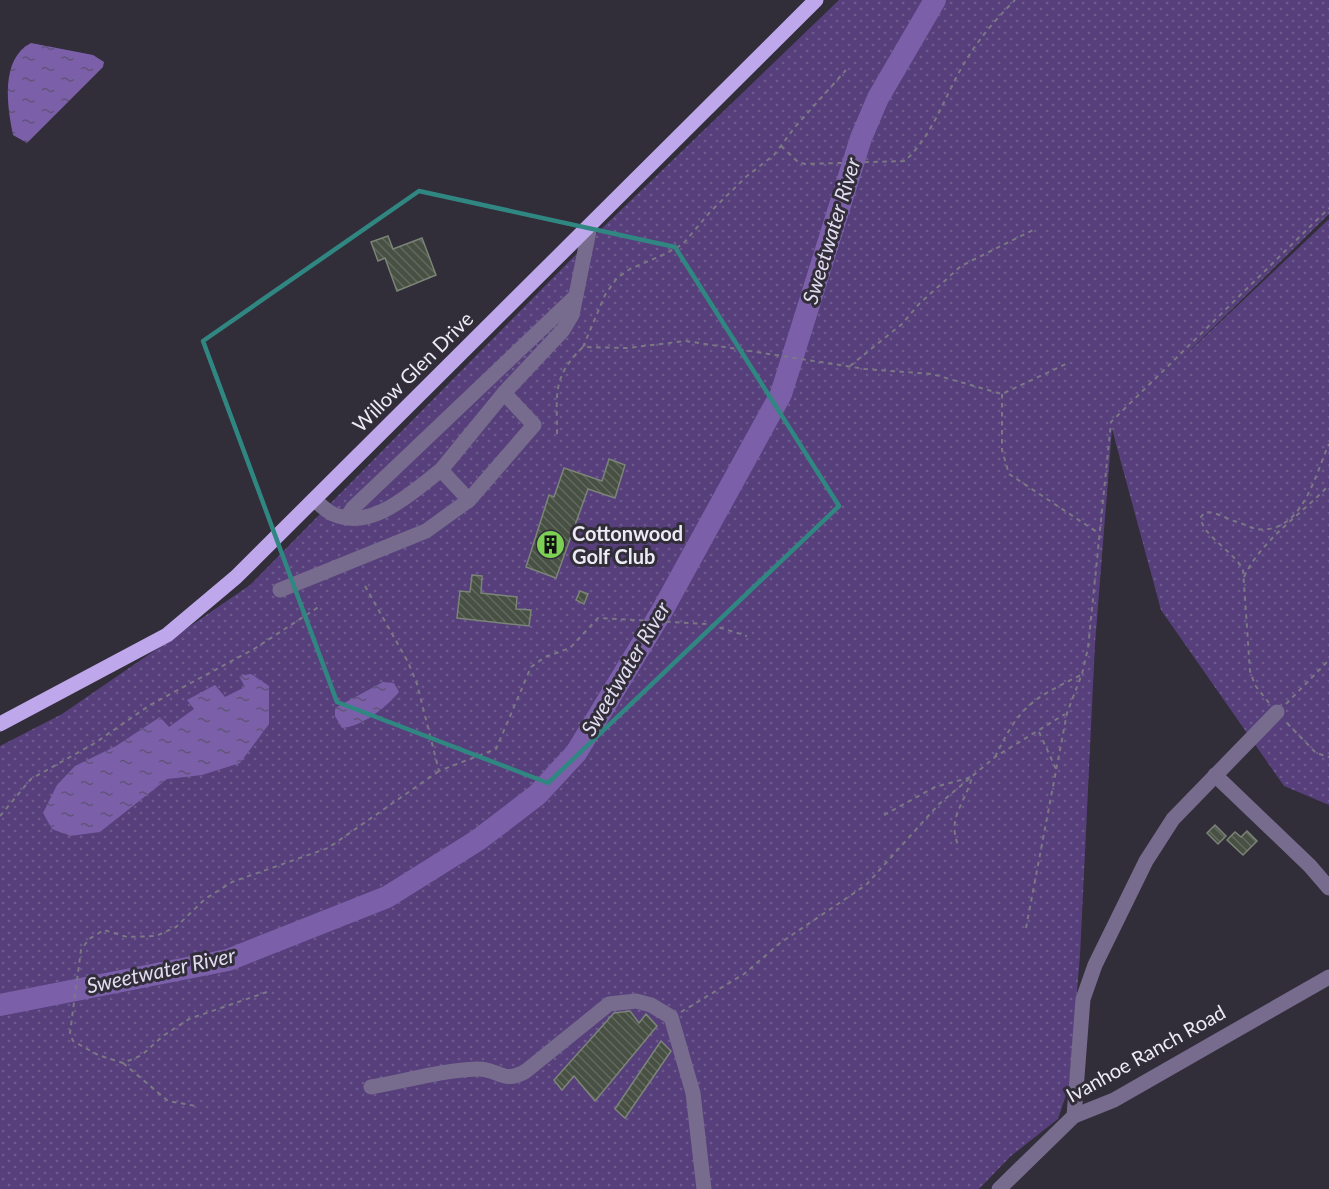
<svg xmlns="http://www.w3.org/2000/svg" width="1329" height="1189" font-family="Lato,sans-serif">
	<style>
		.grass { fill: url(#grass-dots) }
		.water { fill: url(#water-ripples) }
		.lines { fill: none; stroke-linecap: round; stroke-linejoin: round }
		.river { stroke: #7b60a9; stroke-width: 22 }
		.building { fill: url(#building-back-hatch); stroke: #7b8577; stroke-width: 1.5 }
		.path { stroke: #7c7883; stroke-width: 2; stroke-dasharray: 4.5 4.5; stroke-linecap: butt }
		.minor { stroke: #776c8d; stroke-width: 15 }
		.major { stroke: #bea8eb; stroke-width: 15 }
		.marked { fill: none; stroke: #308782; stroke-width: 4.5; stroke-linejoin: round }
		.labels { text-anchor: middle; stroke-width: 6; stroke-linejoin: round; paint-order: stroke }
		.street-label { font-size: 20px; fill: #eceaf2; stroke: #312d39 }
		.poi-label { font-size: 20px; font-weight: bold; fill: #eceaf2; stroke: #312d39; text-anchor: start }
		.water-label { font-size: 21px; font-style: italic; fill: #e2dcf1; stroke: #312d39 }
	</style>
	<defs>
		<pattern id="grass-dots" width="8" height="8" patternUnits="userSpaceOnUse" patternTransform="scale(1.5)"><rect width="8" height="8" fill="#563f7b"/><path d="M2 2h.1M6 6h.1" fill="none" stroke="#6e5b8e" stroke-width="1.8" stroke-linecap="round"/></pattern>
		<pattern id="water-ripples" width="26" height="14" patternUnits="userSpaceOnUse" patternTransform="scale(1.5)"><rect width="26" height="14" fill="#7b60a9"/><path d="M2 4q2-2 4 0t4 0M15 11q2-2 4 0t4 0" fill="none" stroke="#615379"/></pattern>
		<pattern id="building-back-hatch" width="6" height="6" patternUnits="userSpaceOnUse" patternTransform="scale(1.5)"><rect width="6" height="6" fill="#475043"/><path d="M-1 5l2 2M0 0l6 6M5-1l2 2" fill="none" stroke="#62695f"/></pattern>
	</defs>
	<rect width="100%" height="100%" fill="#312d39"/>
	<!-- grass -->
	<path class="grass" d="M839 0H1329V214L1176 364 1329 219V805L1284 786 1161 610 1112 429 1095 644 1080 956 1069 1086 1058 1119 1011 1156 979 1189H0V746L62 714 250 585 599 231Z"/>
	<!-- water -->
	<g class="water">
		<path d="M31 43 93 55 104 62 103 67 27 143 13 135C7 106 0 59 31 43Z"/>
		<path d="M251 674 269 686V724L240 763 202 775 167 779 100 832 70 836 52 829 43 813 57 785 75 766 116 746 160 717 169 727 194 709 187 700 215 685 225 697 245 687 239 676Z"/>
		<path d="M383 682 394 683 399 692C387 707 361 727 342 728L335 716V708Z"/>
	</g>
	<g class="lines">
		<!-- river -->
		<path class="river" d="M0 1005 228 960 387 897 478 840 537 795 576 753 662 611 781 394 861 138 878 98 935 0"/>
	</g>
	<!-- building -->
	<g class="building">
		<path d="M388 236 393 249 422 238 436 275 397 291 385 258 378 261 371 242Z"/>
		<path d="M609 459 625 465 615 498 588 489 556 578 526 567 549 495 554 497 564 468 602 481Z"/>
		<path d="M472 575 482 576 481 593 517 597 516 609 531 610 529 626 457 618 460 591 470 592Z"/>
		<path d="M580 591 588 594 584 604 576 600Z"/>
		<path d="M1215 825 1226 836 1218 844 1207 833Z"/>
		<path d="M1247 831 1257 841 1243 855 1227 840 1235 832 1241 837Z"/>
		<path d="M630 1011 639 1023 646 1014 657 1026 595 1101 574 1076 562 1090 554 1080 614 1013Z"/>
		<path d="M661 1041 671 1051 625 1118 615 1109Z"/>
	</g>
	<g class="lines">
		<!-- path -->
		<g class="path">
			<path d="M781 146 798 162 805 164 905 161C930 137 941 107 956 78 972 47 991 24 1015 0"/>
			<path d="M583 347 605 295 617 278 630 269 665 254 683 244 710 212 747 176 774 155 795 127 846 70"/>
			<path d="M850 366 902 324 919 304 961 266 1035 229"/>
			<path d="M1002 394V450L1009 474 1097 532"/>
			<path d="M557 434C557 393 552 377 583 347L627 348 686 341 865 369 932 374 1002 394 1068 363"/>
			<path d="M1244 577C1262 539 1300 516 1329 485"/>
			<path d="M365 586 408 662 417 684 439 771 496 749 531 667 545 657 570 648 598 618 708 624 747 636"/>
			<path d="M1269 703 1255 685 1250 671 1243 570C1235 552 1200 534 1201 517L1204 513C1213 510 1225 518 1234 521 1242 523 1249 527 1256 529 1303 535 1315 474 1329 444"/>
			<path d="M1286 704 1329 660"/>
			<path d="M1287 723 1316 753 1329 757"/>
			<path d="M1039 732 1056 769"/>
			<path d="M995 757C1020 706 1030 700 1081 675"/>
			<path d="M884 815 935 787 972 777C965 804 947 817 958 845"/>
			<path d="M0 816 31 779 95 743 150 705 254 649 320 606"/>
			<path d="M1026 928 1067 713 1082 674 1088 648 1111 422 1329 208"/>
			<path d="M267 992 189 1019 163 1036 142 1055 123 1063 98 1055 73 1041 70 1033 81 950 89 939 104 930 127 937 156 936 176 927 205 899 232 882 328 848 439 771"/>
			<path d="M681 1012 744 974 780 943 866 885 939 804 995 757 1065 714"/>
			<path d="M123 1063 168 1101 196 1106"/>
		</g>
		<!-- minor -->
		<g class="minor">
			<path d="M441 470 504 393 563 330 572 315 590 226"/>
			<path d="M469 500 534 425 504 393"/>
			<path d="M347 517 353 508 576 296"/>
			<path d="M280 590 426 531 469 500 441 470C413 491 372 532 333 514 326 511 320 504 314 500"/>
			<path d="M1215 775 1310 866 1329 888"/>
			<path d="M371 1087C406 1081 442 1070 477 1069 498 1068 503 1085 526 1071L609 1004 636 1001 651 1005 671 1017 693 1093 704 1189"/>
			<path d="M1074 1116 1083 999 1095 965 1146 861 1173 819 1277 712"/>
			<path d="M999 1189 1074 1116 1114 1100 1329 977"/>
		</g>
		<!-- major -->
		<path class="major" d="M0 724 167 635 236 577 816 0"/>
	</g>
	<!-- marked area -->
	<path class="marked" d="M419 191 675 247 839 506 548 783 337 702 203 341Z"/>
	<!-- icons -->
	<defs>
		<symbol id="building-disc" viewBox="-11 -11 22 22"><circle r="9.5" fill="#7cd155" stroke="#312d39"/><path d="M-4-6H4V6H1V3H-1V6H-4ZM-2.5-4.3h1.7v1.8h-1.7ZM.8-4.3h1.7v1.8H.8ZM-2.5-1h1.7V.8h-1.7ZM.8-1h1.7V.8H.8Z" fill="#111"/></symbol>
	</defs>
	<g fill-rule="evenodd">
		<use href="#building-disc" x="534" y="528" width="33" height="33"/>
	</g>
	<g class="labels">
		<!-- street labels -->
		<g class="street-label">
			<text transform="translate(413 372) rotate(-45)" y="7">Willow Glen Drive</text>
			<text transform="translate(1146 1054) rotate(-29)" y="7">Ivanhoe Ranch Road</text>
		</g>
		<!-- poi labels -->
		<g class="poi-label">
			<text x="572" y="541">Cottonwood<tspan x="572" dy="23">Golf Club</tspan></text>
		</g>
		<!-- water labels -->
		<g class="water-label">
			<text transform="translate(832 231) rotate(-73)" y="7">Sweetwater River</text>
			<text transform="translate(626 669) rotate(-59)" y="7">Sweetwater River</text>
			<text transform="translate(161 971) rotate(-12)" y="7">Sweetwater River</text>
		</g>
	</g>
</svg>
